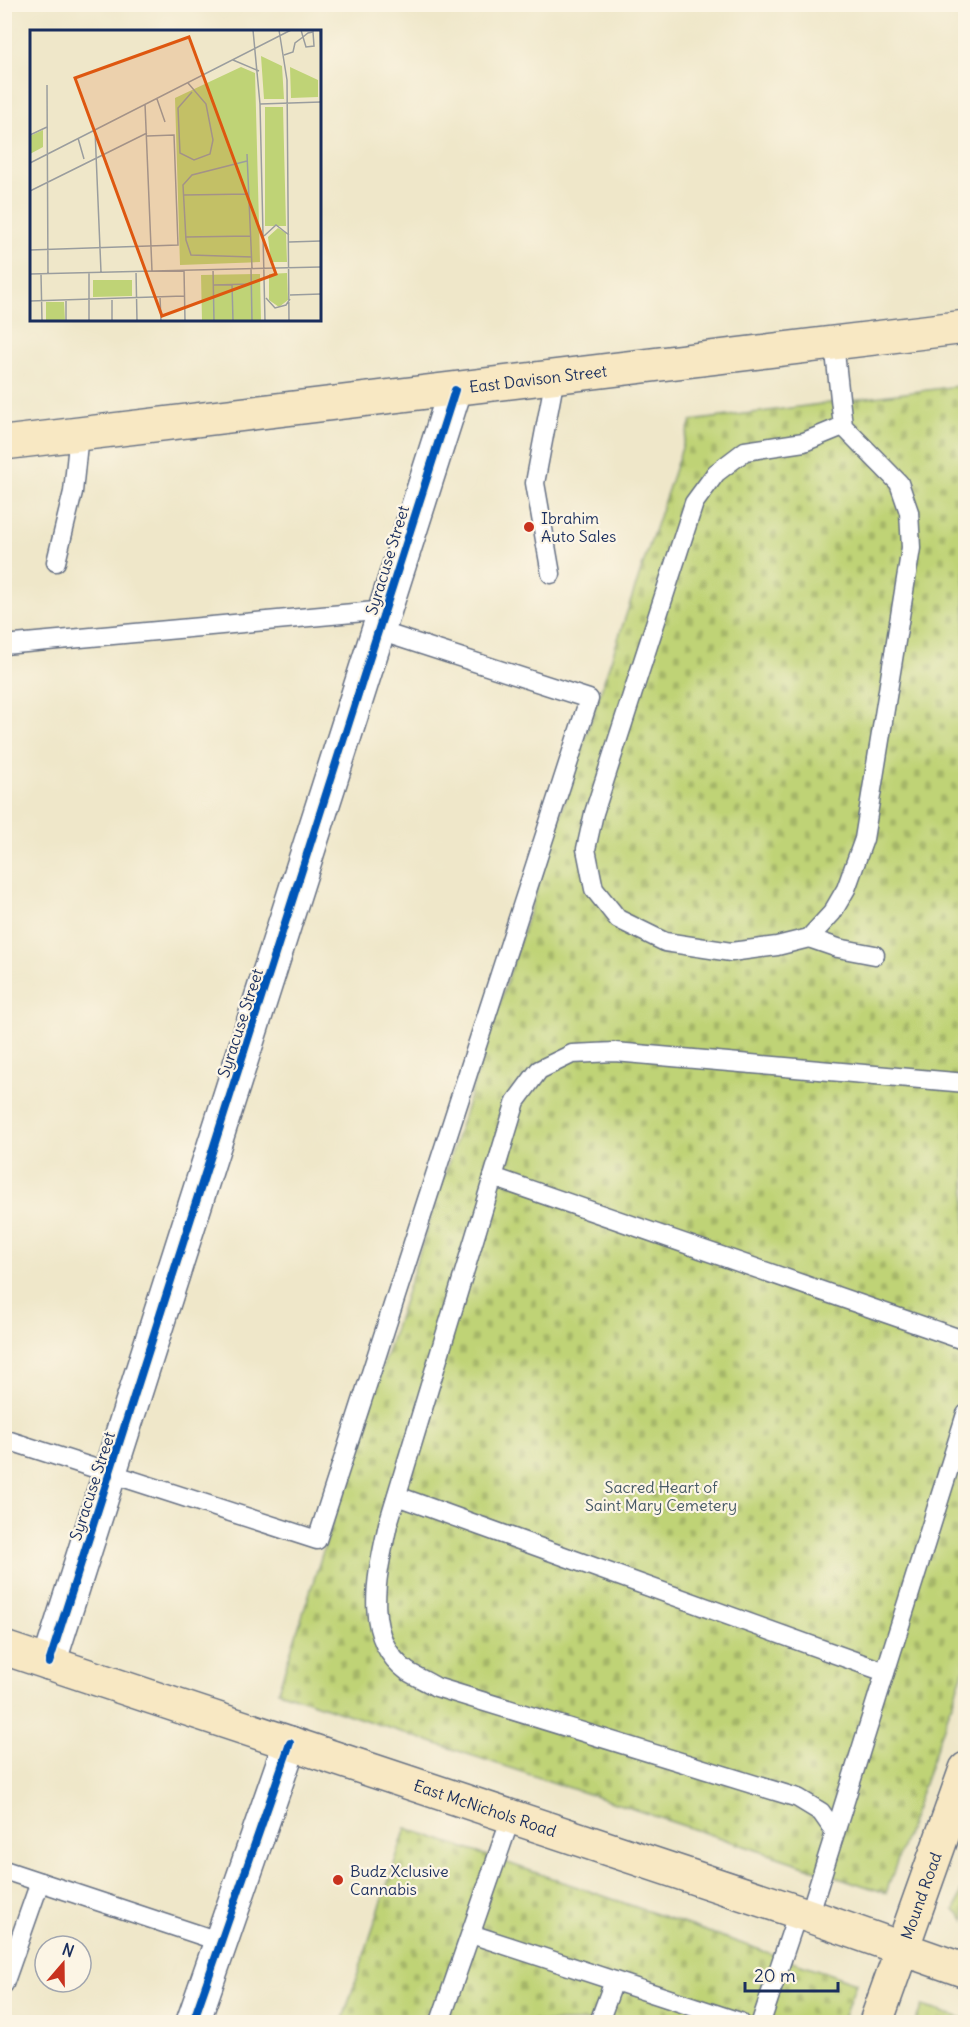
<svg xmlns="http://www.w3.org/2000/svg" width="970" height="2027" font-family="Delius,sans-serif">
	<style>
		.grass { fill: url(#grass-tufts); stroke: #6d816a; stroke-width: 1.5 }
		.cemetery { fill: url(#cemetery-stones); stroke: #6d816a; stroke-width: 1.5 }
		.lines { fill: none; stroke-linecap: round; stroke-linejoin: round }
		.lane-casing { stroke: #656f83; stroke-width: 21 }
		.street-casing { stroke: #656f83; stroke-width: 36 }
		.secondary-casing { stroke: #656f83; stroke-width: 36 }
		.lane { stroke: #fff; stroke-width: 18 }
		.street { stroke: #fff; stroke-width: 33 }
		.secondary { stroke: #f8e8c3; stroke-width: 33 }
		.cycleway-casing { stroke: #fcf5e5; stroke-width: 11 }
		.cycleway { stroke: #0057b8; stroke-width: 8 }
		.poi-dot { fill: #c8321e; stroke: #fcf5e5; stroke-width: 2 }
		.labels { text-anchor: middle; stroke-width: 4.5; stroke-linejoin: round; paint-order: stroke }
		.street-label { font-size: 16px; fill: #1b2f5e; stroke: #fcf5e5 }
		.poi-label { font-size: 16px; fill: #1b2f5e; stroke: #fcf5e5; text-anchor: start }
		.park-label { font-size: 16px; fill: #445864; stroke: #fcf5e5 }
		.inset-road { fill: none; stroke: #9a9d9e; stroke-width: 1.5 }
		.view { fill: #de5710; fill-opacity: 0.15; stroke: #de5710; stroke-width: 3 }
		.inset-edge { fill: none; stroke: #1b2f5e; stroke-width: 3 }
	</style>
	<defs>
		<pattern id="grass-tufts" width="24" height="20" patternUnits="userSpaceOnUse" patternTransform="scale(1.5)"><rect width="24" height="20" fill="#bfd376"/><path d="M3 7l-1-3M5 7V3M7 7l1-3M15 17l-1-3M17 17v-4M19 17l1-3" fill="none" stroke="#a4b568"/></pattern>
		<pattern id="cemetery-stones" width="16" height="16" patternUnits="userSpaceOnUse" patternTransform="scale(1.5)"><rect width="16" height="16" fill="#bfd376"/><path d="M2 7V4a2 2 0 0 1 4 0v3zM10 15v-3a2 2 0 0 1 4 0v3z" fill="#a4b568"/></pattern>
	</defs>
	<rect width="100%" height="100%" fill="#fcf5e5"/>
	<filter id="ink" filterUnits="userSpaceOnUse"><feTurbulence type="fractalNoise" baseFrequency=".0167" numOctaves="2"/><feDisplacementMap in="SourceGraphic" scale="12" xChannelSelector="R" yChannelSelector="G"/><feConvolveMatrix kernelMatrix="1 2 1 2 8 2 1 2 1" color-interpolation-filters="sRGB"/></filter>
	<filter id="wash" filterUnits="userSpaceOnUse"><feTurbulence type="fractalNoise" baseFrequency=".008" numOctaves="4" result="noise"/><feDisplacementMap in="SourceGraphic" scale="24" xChannelSelector="R" yChannelSelector="G"/><feGaussianBlur stdDeviation="1.35" result="paint"/><feColorMatrix in="noise" values="0 0 0 0 0 0 0 0 0 0 0 0 0 0 0 0 0 1.4 0 .05"/><feComposite in="paint" operator="in"/></filter>
	<g filter="url(#wash)">
		<rect width="100%" height="100%" fill="#efe7c9"/>
		<!-- grass -->
		<g class="grass">
			<path d="M965 1879V1921L955 1910Z"/>
			<path d="M922 2006 965 2019V2022H915Z"/>
		</g>
		<!-- cemetery -->
		<g class="cemetery">
			<path d="M965 385 966 1663 886 1893 278 1691 600 693 691 421Z"/>
			<path d="M406 1828 856 1983 842 2022H342Z"/>
		</g>
	</g>
	<g filter="url(#ink)">
		<g class="lines">
			<defs>
				<g id="lane">
					<path d="M834 343 843 426 899 483 909 512 911 548 864 839 846 889 832 913 809 938 777 946 731 952 665 942 618 919 594 889 586 849 594 813 694 503 716 473 745 451 804 442 843 426"/>
					<path d="M56 562 73 492 79 434"/>
					<path d="M551 574 535 483 555 377"/>
					<path d="M4 645 386 610"/>
					<path d="M809 938 838 948 875 955"/>
					<path d="M493 1177 966 1341"/>
					<path d="M4 1439 317 1540 589 699 379 631"/>
					<path d="M397 1496 885 1672"/>
					<path d="M835 1832 821 1812 798 1798 436 1687C426 1681 416 1677 407 1671 360 1636 378 1572 388 1524L516 1101 539 1070 572 1054 615 1052 966 1083"/>
					<path d="M4 1870 221 1942"/>
					<path d="M809 1916 966 1414"/>
					<path d="M471 1934 740 2022"/>
					<path d="M4 1984 40 1882"/>
					<path d="M440 2022 511 1817"/>
					<path d="M599 2022 614 1981"/>
					<path d="M761 2022 798 1912"/>
				</g>
				<g id="street">
					<path d="M49 1663 455 390"/>
					<path d="M193 2022 290 1743"/>
				</g>
				<g id="secondary">
					<path id="s1" d="M4 443 966 327"/>
					<path id="s2" d="M4 1648 798 1912 966 1971"/>
					<path id="s3" d="M876 2022 966 1769"/>
				</g>
			</defs>
			<!-- lane casing -->
			<use href="#lane" class="lane-casing"/>
			<!-- street casing -->
			<use href="#street" class="street-casing"/>
			<!-- secondary casing -->
			<use href="#secondary" class="secondary-casing"/>
			<!-- lane -->
			<use href="#lane" class="lane"/>
			<!-- street -->
			<use href="#street" class="street"/>
			<!-- secondary -->
			<use href="#secondary" class="secondary"/>
			<defs>
				<g id="cycleway">
					<path d="M49 1663 455 390"/>
					<path d="M193 2022 290 1743"/>
				</g>
			</defs>
			<!-- cycleway casing -->
			<use href="#cycleway" class="cycleway-casing"/>
			<!-- cycleway -->
			<use href="#cycleway" class="cycleway"/>
		</g>
	</g>
	<!-- markers -->
	<g class="poi-dot">
		<circle cx="529" cy="527" r="6"/>
		<circle cx="338" cy="1880" r="6"/>
	</g>
	<g class="labels">
		<!-- street labels -->
		<g class="street-label">
			<text dy="6" stroke="none"><textPath href="#s1" startOffset="538">East Davison Street</textPath></text>
			<text transform="translate(387 560) rotate(-73)" y="6">Syracuse Street</text>
			<text transform="translate(240 1023) rotate(-72)" y="6">Syracuse Street</text>
			<text transform="translate(92 1486) rotate(-72)" y="6">Syracuse Street</text>
			<text dy="6" stroke="none"><textPath href="#s2" startOffset="507">East McNichols Road</textPath></text>
			<text dy="6" stroke="none"><textPath href="#s3" startOffset="134">Mound Road</textPath></text>
		</g>
		<!-- poi labels -->
		<g class="poi-label">
			<text x="541" y="524">Ibrahim<tspan x="541" dy="18">Auto Sales</tspan></text>
			<text x="350" y="1877">Budz Xclusive<tspan x="350" dy="18">Cannabis</tspan></text>
		</g>
		<!-- park labels -->
		<g class="park-label">
			<text x="661" y="1493">Sacred Heart of<tspan x="661" dy="18">Saint Mary Cemetery</tspan></text>
		</g>
	</g>
	<!-- overview -->
	<g transform="translate(30 30)">
		<rect width="291" height="291" fill="#efe7c9"/>
		<path d="M231 26 252 36 254 69H234ZM260 37 288 50V67L261 68ZM235 77H253L256 196H235ZM13 100V117L0 124V106ZM248 198 256 203 257 232H241L238 207ZM257 243 258 270 249 277 239 270V244ZM63 250H102V266L63 267ZM16 272H34L35 291H16Z" fill="#bfd376"/>
		<path d="M211 37 225 43 230 232 150 235 145 68ZM230 244 231 291H172L171 245Z" fill="#bfd376"/>
		<path class="inset-road" d="M223 0 230 74 235 291M249 0 257 50 259 291M290 0 291 24M254 25 263 22 265 13 273 7 278 3 283 2 284 16 276 17 273 7 271 0M203 30 229 41M158 53 176 74 183 110 180 124 164 130 150 123 148 78 162 62M17 55 18 244M127 69 135 92M115 74 122 241M230 74 291 72M65 100 71 242M0 105 17 97M48 108 54 129M217 124 222 238M217 131 162 145 153 155 156 210 161 225 222 227M0 133 261 0M0 161 117 103M154 165 219 164M234 206 246 195 259 205M156 207 221 206M259 212 291 211M0 220 148 215 144 105 117 106M221 238 222 291M183 239 184 291M154 240 155 291M106 241 107 291M59 243V291M0 244 291 237M11 244 12 291M202 254 203 291M183 255 221 254M260 265 291 264M130 267 131 291M82 268V291M236 268 245 278 256 275 260 269M36 270V291M0 271 154 266"/>
		<path class="view" d="M159 7 246 244 132 286 45 48Z"/>
		<rect width="291" height="291" class="inset-edge"/>
	</g>
	<!-- margin -->
	<rect width="970" height="2027" fill="none" stroke="#fcf5e5" stroke-width="24"/>
	<!-- north arrow -->
	<g transform="translate(63 1964) rotate(20)"><circle r="28" fill="#fcf5e5" stroke="#a2a6af" stroke-width="1.5"/>
	<path d="M0-4.5L10 22L0 15L-10 22Z" fill="#c8321e"/>
	<text y="-9" font-size="16" font-weight="bold" text-anchor="middle" fill="#1b2f5e">N</text>
	</g>
	<!-- scale -->
	<path d="M745 1982v9h93v-9" fill="none" stroke="#1b2f5e" stroke-width="3"/>
	<text x="754" y="1982" font-size="18" fill="#1b2f5e" stroke="#fcf5e5" stroke-width="4.5" paint-order="stroke">20 m</text>
</svg>
